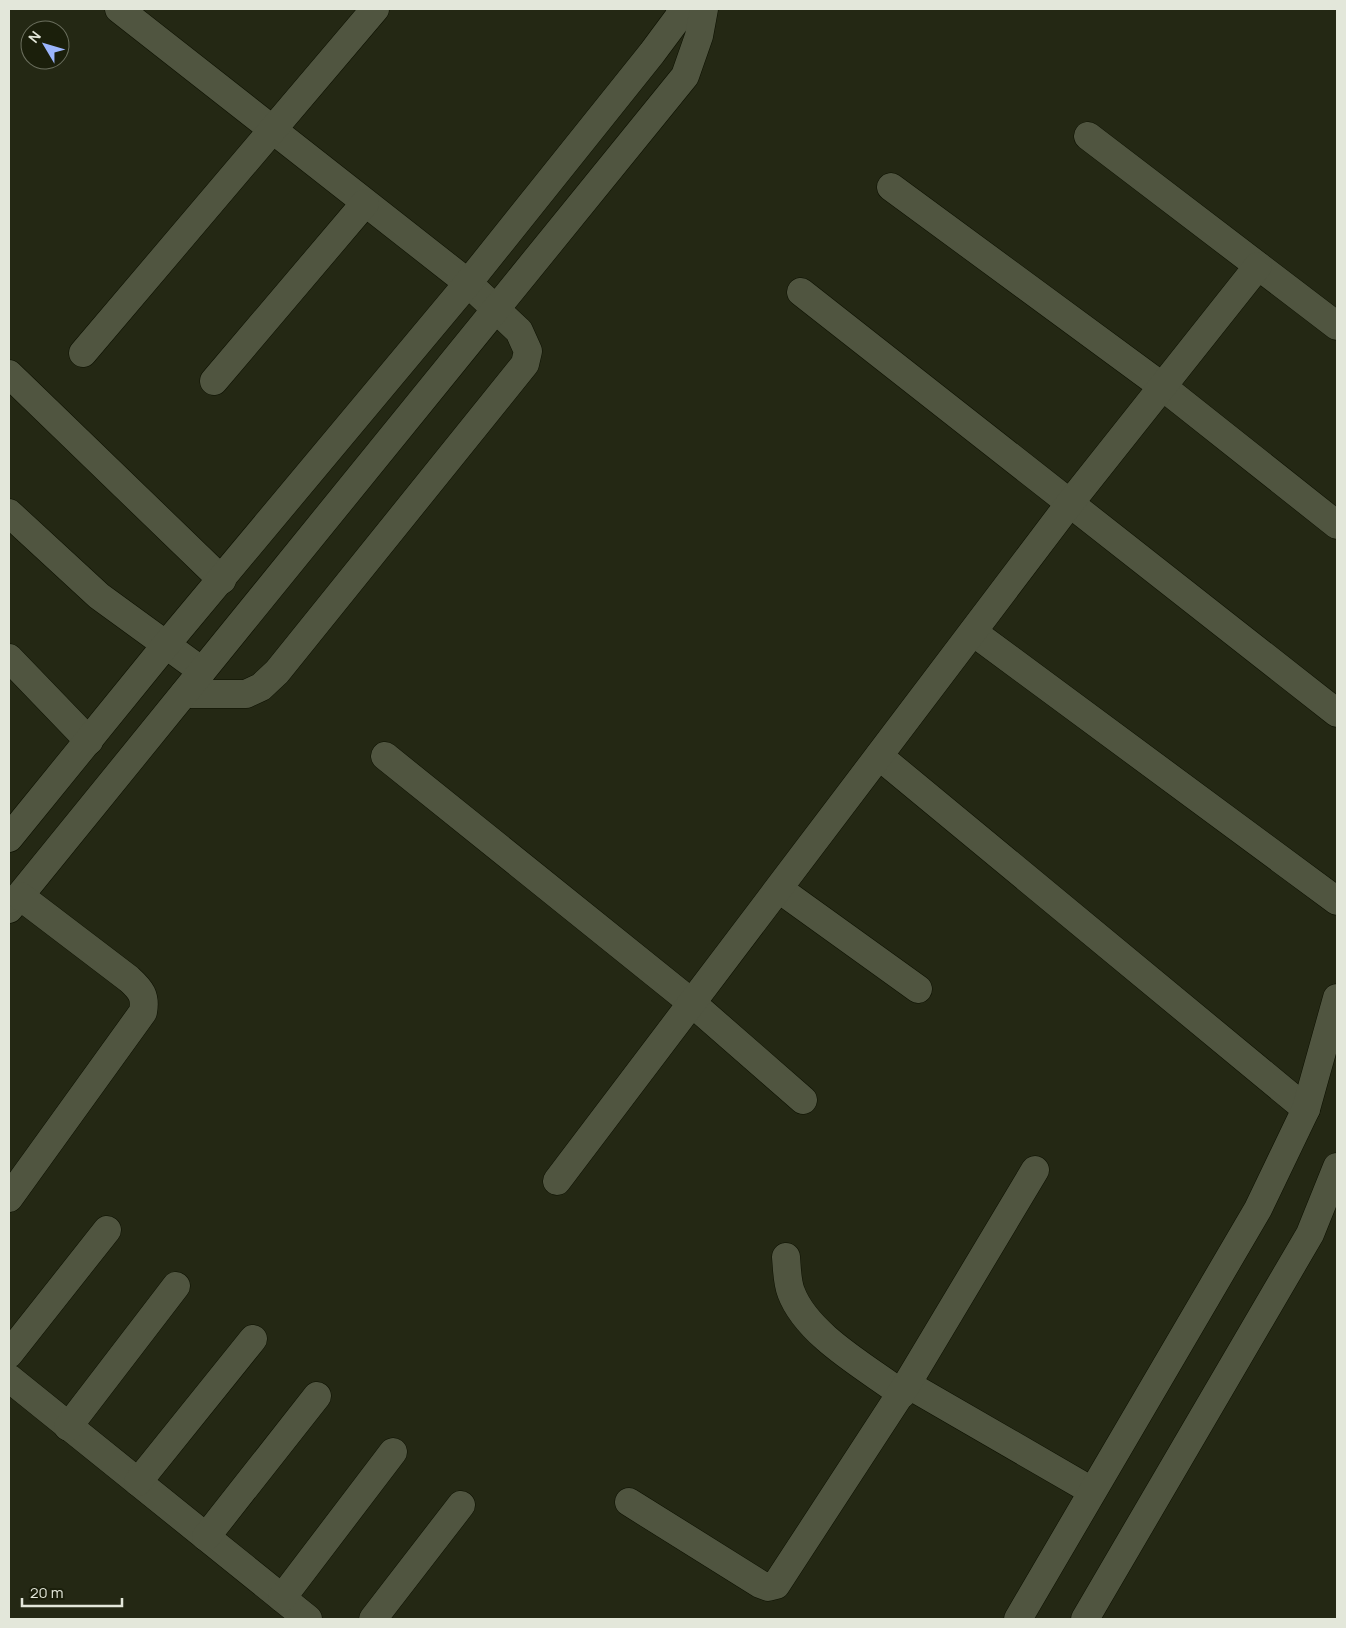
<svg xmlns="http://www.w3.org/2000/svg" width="1346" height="1628" font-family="Manrope,sans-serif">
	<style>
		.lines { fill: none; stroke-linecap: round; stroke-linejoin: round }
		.minor-casing { stroke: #0d1101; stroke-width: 29 }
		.minor { stroke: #505540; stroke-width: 28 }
	</style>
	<rect width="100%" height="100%" fill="#242814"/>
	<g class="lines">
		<defs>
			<g id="minor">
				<path d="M119 9 468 283 519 331 528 351 525 364 277 672 261 687 246 694H184"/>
				<path d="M1088 136 1337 326"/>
				<path d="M891 187 1163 387 1337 525"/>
				<path d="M801 292 1337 713"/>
				<path d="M83 353 375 9"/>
				<path d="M9 374 222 580"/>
				<path d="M214 381 365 203"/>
				<path d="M9 513 99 596 202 671"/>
				<path d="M973 632 1337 901"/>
				<path d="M9 658 89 741"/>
				<path d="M385 756 692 1003 803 1100"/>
				<path d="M879 756 1306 1109"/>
				<path d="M9 838 165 646 468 283 652 53 678 18 682 9"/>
				<path d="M779 889 918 989"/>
				<path d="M9 909 685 76 699 36 704 9"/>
				<path d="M557 1181 1070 503 1258 266"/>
				<path d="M9 1198 143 1012C146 996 141 990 129 979L20 896"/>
				<path d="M786 1257C787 1268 787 1282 791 1292 807 1335 866 1367 902 1394"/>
				<path d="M9 1354 107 1230"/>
				<path d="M9 1378 308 1619"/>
				<path d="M907 1384 1092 1491"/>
				<path d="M68 1427 176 1286"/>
				<path d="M138 1482 253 1339"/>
				<path d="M629 1502 760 1584 768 1587 776 1585 907 1384 1035 1170"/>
				<path d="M206 1537 317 1396"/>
				<path d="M282 1598 393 1452"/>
				<path d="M373 1619 461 1505"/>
				<path d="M1018 1619 1258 1209 1306 1109 1337 998"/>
				<path d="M1085 1619 1310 1234 1337 1167"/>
			</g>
		</defs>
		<!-- minor casing -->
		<use href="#minor" class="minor-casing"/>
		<!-- minor -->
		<use href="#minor" class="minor"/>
	</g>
	<!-- border -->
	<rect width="1346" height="1628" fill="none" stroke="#e3e7da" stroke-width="20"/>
	<!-- north arrow -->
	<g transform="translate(45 45) rotate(308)"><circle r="24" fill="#1b1f0b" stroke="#6b6f5e"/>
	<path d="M0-4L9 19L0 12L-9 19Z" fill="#9bb5fd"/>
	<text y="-8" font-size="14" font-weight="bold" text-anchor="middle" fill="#e3e7da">N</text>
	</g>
	<!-- scale -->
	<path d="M22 1598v8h100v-8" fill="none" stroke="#e3e7da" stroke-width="2.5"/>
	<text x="30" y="1598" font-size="15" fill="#e3e7da" stroke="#1b1f0b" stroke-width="4" paint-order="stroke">20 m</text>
</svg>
